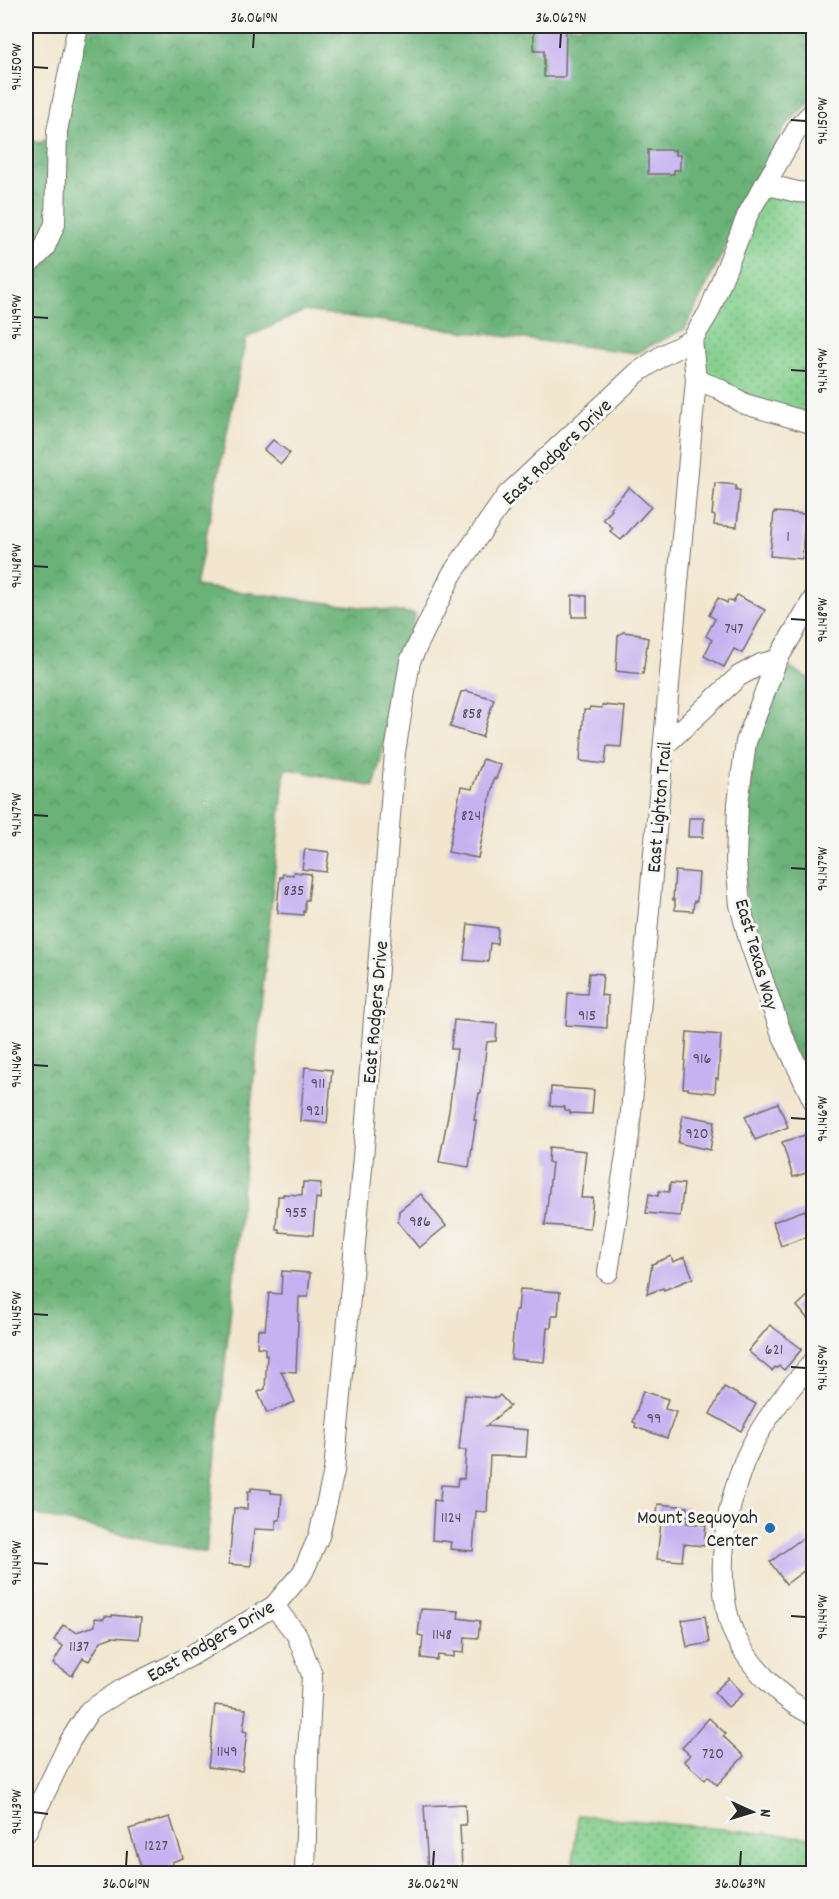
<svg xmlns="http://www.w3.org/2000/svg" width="839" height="1899" font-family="Dekko,sans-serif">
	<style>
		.forest { fill: url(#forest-crowns); stroke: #4b6e52; stroke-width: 1.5 }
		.park { fill: url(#park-dots); stroke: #587d5c; stroke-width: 1.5 }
		.building { fill: #c6b2f0 }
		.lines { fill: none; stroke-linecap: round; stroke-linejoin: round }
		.minor-casing { stroke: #716c64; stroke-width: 22 }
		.minor { stroke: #fff; stroke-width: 20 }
		.ticks { fill: none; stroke: #2b2b2b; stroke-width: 2 }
		.poi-dot { fill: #1f6fb2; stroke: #f6f6f2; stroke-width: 2 }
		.labels { text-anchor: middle; stroke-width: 6; stroke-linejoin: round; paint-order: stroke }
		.number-label { font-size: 16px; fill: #524d5c }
		.street-label { font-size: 20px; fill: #2b2b2b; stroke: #f6f6f2 }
		.poi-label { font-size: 20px; fill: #2b2b2b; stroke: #f6f6f2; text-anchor: end }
		.neatline { fill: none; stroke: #2b2b2b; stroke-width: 2 }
		.ticks-label { font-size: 15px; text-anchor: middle; fill: #2b2b2b }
	</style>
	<defs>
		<pattern id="forest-crowns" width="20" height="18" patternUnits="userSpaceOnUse" patternTransform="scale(1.5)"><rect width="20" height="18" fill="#6bb278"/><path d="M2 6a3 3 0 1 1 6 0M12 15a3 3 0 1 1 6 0" fill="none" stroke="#589163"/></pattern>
		<pattern id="park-dots" width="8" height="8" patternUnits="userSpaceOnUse" patternTransform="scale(1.5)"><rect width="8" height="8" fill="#84cf8d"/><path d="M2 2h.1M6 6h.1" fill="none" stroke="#6ca873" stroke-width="1.8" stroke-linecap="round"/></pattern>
	</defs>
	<rect width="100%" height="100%" fill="#f6f6f2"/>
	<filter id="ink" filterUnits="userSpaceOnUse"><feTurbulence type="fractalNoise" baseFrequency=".0167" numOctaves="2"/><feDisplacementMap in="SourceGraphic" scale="12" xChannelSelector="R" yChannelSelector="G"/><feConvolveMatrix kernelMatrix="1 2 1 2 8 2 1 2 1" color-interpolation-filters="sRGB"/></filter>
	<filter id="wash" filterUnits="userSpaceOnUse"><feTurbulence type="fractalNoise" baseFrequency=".008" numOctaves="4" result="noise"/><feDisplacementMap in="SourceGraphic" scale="24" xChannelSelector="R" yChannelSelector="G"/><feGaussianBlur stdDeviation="1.35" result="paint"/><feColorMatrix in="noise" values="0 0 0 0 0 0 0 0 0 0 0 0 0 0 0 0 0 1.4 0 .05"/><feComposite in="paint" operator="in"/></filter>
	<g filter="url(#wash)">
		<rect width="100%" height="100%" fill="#f2e6cf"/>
		<!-- forest -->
		<g class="forest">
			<path d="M78 26H813V99L785 126 685 329 636 353 304 311 246 338 196 586 415 614 374 787 285 768 206 1553 41 1516 26 1509V139L40 143 57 131Z"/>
			<path d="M777 660 813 681V1102L750 943 738 803Z"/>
		</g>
		<!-- park -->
		<g class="park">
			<path d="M765 184 813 193V424L696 380 692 340Z"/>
			<path d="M578 1815 813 1838V1873H572Z"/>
		</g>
		<g id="blocks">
			<!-- building -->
			<g class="building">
				<path d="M534 26H566L565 77H544V51H534Z"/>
				<path d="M648 150H675V155H680V170H674V174H648Z"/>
				<path d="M273 440 290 453 281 464 264 450Z"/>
				<path d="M715 483 736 485V490H740L737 527 714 525 715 516 712 515Z"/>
				<path d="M629 487 651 507 621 540 610 531 613 528 603 519 612 510 610 508Z"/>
				<path d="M774 512 805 514 802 559 770 556Z"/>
				<path d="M572 595 587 596V617H572Z"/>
				<path d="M737 595 765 610 742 653 734 649 724 667 704 656 712 640 706 636 715 619 709 615 718 598 727 603 728 600 733 602Z"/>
				<path d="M623 632 640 634V636L648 638 643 674 616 671 618 636Z"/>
				<path d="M467 691 494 699 482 737 450 727 461 692Z"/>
				<path d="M602 705 625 707 621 747 607 746 605 764 580 761 584 710H589L590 707 602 708Z"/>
				<path d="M483 759 501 765 496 779 494 778 478 858 448 852 461 787 472 789Z"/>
				<path d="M689 818H704L703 837H688Z"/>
				<path d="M305 849 329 852 326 872 302 869Z"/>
				<path d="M675 871 699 873 697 901H694L693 911 675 910V900H673Z"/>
				<path d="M294 872 311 874 308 900H305V912L303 911V915L278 913V910L277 909 280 877 282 878 283 874 293 875Z"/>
				<path d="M468 924 498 928 497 944 490 943 488 962 464 960Z"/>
				<path d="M589 973 603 974 601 995 608 996 607 1028 566 1025 568 993 587 994Z"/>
				<path d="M454 1020 497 1024 496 1041 487 1042 486 1049 481 1093H479L474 1120H476L469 1167 439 1162 449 1111 457 1049H451Z"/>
				<path d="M687 1032 721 1035 718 1079 716 1078 715 1093 688 1090V1088H683Z"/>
				<path d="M305 1067 332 1070 327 1123 300 1121Z"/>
				<path d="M551 1087 594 1090 592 1114 570 1113V1111L565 1110V1107L550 1106Z"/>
				<path d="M778 1103 788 1127 755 1140 745 1116Z"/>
				<path d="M683 1115 715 1121 710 1150 678 1143Z"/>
				<path d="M805 1135 806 1141 811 1139 813 1147V1171L793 1177 782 1142Z"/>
				<path d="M549 1147 586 1151 581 1198H593L590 1228 545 1225 552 1163 548 1162Z"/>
				<path d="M303 1182 321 1183 320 1199 316 1198 313 1235 279 1232V1229H276L278 1196H283V1194L302 1195Z"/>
				<path d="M670 1183 684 1184 680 1216 646 1213 649 1194 658 1196 659 1191 669 1192Z"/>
				<path d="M421 1194 446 1226 419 1248 398 1222 399 1211Z"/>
				<path d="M805 1210 813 1235 781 1246 773 1222Z"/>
				<path d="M671 1256 673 1262 685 1257 693 1278 664 1290 663 1288 647 1294 652 1264Z"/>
				<path d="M282 1271 310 1273 308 1297H299L296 1372 281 1371 295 1402 267 1413 258 1392 265 1389 267 1355H265V1348L257 1347 258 1329 265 1330 269 1293 281 1294Z"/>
				<path d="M520 1289 560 1292 558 1315H552L551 1328H547L544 1362 511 1359 515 1310H518Z"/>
				<path d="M813 1291V1325L797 1306Z"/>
				<path d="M770 1325 802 1349 784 1370 779 1366 777 1368 775 1367 772 1371 748 1351Z"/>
				<path d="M724 1387 756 1404 741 1431 710 1414Z"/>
				<path d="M643 1391 668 1399 665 1409 676 1412 667 1438 635 1427 636 1423 633 1422Z"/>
				<path d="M465 1395 497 1398 500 1395 510 1406 486 1426 528 1430 526 1457 490 1456 487 1512 476 1511 473 1551 450 1549 451 1542 432 1540 434 1500 440 1501 441 1485 457 1486 458 1478 464 1479 466 1450H459Z"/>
				<path d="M251 1488 271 1490V1493L282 1494 280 1520H276V1530L254 1529 251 1566 229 1564 234 1508 247 1509 248 1491H251Z"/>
				<path d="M658 1504 688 1507 687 1523 706 1525 704 1546 684 1544 682 1561 657 1559 661 1522 656 1521Z"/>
				<path d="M804 1537 813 1549V1564L786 1584 770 1562Z"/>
				<path d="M421 1609 459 1611 458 1618 480 1621 478 1638 465 1637 464 1653 454 1652V1657L438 1655 437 1660 421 1658 423 1636 418 1635Z"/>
				<path d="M112 1615 141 1618 139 1639 112 1637 101 1641 89 1661 83 1658 72 1676 53 1664 63 1646 54 1640 63 1625 76 1632 95 1626V1618L104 1619 105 1616 112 1617Z"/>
				<path d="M705 1616 709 1643 687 1647 682 1620Z"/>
				<path d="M729 1678 743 1694 728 1707 714 1692Z"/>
				<path d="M215 1705 246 1709 243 1731 247 1732 242 1771 208 1767Z"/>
				<path d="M709 1718 726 1734 723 1736 744 1756 717 1785 708 1776 705 1780 684 1761 690 1755 682 1748Z"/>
				<path d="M465 1804 466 1825H460L462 1869 428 1871 424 1806Z"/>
				<path d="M170 1817 183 1858 172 1862 176 1874H153L151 1867 142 1870 129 1829Z"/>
			</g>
		</g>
	</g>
	<g filter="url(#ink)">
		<use href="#blocks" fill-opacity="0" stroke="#716c64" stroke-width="1.5"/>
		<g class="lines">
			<defs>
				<g id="minor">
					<path d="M765 184 797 192 814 193"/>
					<path d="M26 267 44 249 55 224 57 131 78 26"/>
					<path d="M696 380 718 388 745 404 814 424"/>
					<path d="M814 598 777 660 746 742 738 803 736 861 740 905 750 943 781 1032 814 1102"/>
					<path d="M664 746 739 676 761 664 777 660"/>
					<path d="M608 1272 629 1135 696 380 692 340"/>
					<path d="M814 1361C786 1392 760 1424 744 1462 725 1512 715 1571 730 1623 736 1643 752 1665 767 1680 780 1694 795 1707 814 1715"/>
					<path d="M274 1606 297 1635 312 1675 308 1756 305 1874"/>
					<path d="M26 1832 70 1741 89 1711 123 1689 187 1658 274 1606 303 1572 319 1536 334 1471 364 1146 395 752 410 661 452 574 507 495 637 373 663 355 692 340 709 312 748 214 799 126 814 111"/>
				</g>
			</defs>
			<!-- minor casing -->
			<use href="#minor" class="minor-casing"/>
			<!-- minor -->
			<use href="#minor" class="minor"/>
		</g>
	</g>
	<!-- ticks -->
	<path class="ticks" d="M253 48 254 33M560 48 561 33M33 67 48 68M791 120 806 121M33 317 48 318M791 370 806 371M33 566 48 567M791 619 806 620M33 815 48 816M791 868 806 869M33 1065 48 1066M791 1118 806 1119M33 1314 48 1315M791 1367 806 1368M33 1563 48 1564M791 1616 806 1617M33 1812 48 1814M126 1866 127 1851M433 1866 434 1851M740 1866 741 1851"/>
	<!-- markers -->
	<circle class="poi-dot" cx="770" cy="1528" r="6"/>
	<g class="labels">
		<!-- number labels -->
		<g class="number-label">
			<text x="788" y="541">1</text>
			<text x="734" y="633">747</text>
			<text x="472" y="718">858</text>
			<text x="471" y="820">824</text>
			<text x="294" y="895">835</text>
			<text x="587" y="1020">915</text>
			<text x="702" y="1063">916</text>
			<text x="318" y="1088">911</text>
			<text x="315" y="1115">921</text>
			<text x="697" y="1138">920</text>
			<text x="296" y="1217">955</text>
			<text x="420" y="1226">986</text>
			<text x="774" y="1354">621</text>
			<text x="654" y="1423">99</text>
			<text x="451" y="1522">1124</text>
			<text x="442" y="1639">1148</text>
			<text x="79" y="1651">1137</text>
			<text x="227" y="1756">1149</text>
			<text x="713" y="1758">720</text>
			<text x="156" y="1850">1227</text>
		</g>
		<!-- street labels -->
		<g class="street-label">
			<text transform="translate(556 451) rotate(-44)" y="7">East Rodgers Drive</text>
			<text transform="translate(658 807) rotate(-85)" y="7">East Lighton Trail</text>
			<text transform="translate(758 954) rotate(74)" y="7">East Texas Way</text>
			<text transform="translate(374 1012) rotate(-85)" y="7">East Rodgers Drive</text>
			<text transform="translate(210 1640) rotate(-30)" y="7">East Rodgers Drive</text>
		</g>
		<!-- poi labels -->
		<g class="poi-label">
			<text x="758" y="1523">Mount Sequoyah<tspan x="758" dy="23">Center</tspan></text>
		</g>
	</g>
	<!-- margin -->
	<rect width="839" height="1899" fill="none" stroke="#f6f6f2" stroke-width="66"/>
	<!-- north arrow -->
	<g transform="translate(752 1812) rotate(94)" stroke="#f6f6f2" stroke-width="4.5" paint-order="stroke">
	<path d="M0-4.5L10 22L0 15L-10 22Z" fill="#2b2b2b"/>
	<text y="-9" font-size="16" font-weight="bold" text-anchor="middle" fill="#2b2b2b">N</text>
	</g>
	<rect x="33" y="33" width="773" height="1833" class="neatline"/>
	<g class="ticks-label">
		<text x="254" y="22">36.061°N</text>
		<text x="561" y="22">36.062°N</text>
		<text transform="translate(16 67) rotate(-90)" y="5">94.150°W</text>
		<text transform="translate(822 121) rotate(-90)" y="5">94.150°W</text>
		<text transform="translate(16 317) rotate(-90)" y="5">94.149°W</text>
		<text transform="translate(822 371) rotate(-90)" y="5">94.149°W</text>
		<text transform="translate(16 566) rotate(-90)" y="5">94.148°W</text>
		<text transform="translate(822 620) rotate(-90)" y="5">94.148°W</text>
		<text transform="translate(16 815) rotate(-90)" y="5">94.147°W</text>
		<text transform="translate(822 869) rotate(-90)" y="5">94.147°W</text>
		<text transform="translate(16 1065) rotate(-90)" y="5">94.146°W</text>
		<text transform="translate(822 1119) rotate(-90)" y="5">94.146°W</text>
		<text transform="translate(16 1314) rotate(-90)" y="5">94.145°W</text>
		<text transform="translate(822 1368) rotate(-90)" y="5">94.145°W</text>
		<text transform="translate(16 1563) rotate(-90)" y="5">94.144°W</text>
		<text transform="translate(822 1617) rotate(-90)" y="5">94.144°W</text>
		<text transform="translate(16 1812) rotate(-90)" y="5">94.143°W</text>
		<text x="126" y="1888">36.061°N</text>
		<text x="433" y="1888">36.062°N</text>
		<text x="740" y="1888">36.063°N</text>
	</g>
</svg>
